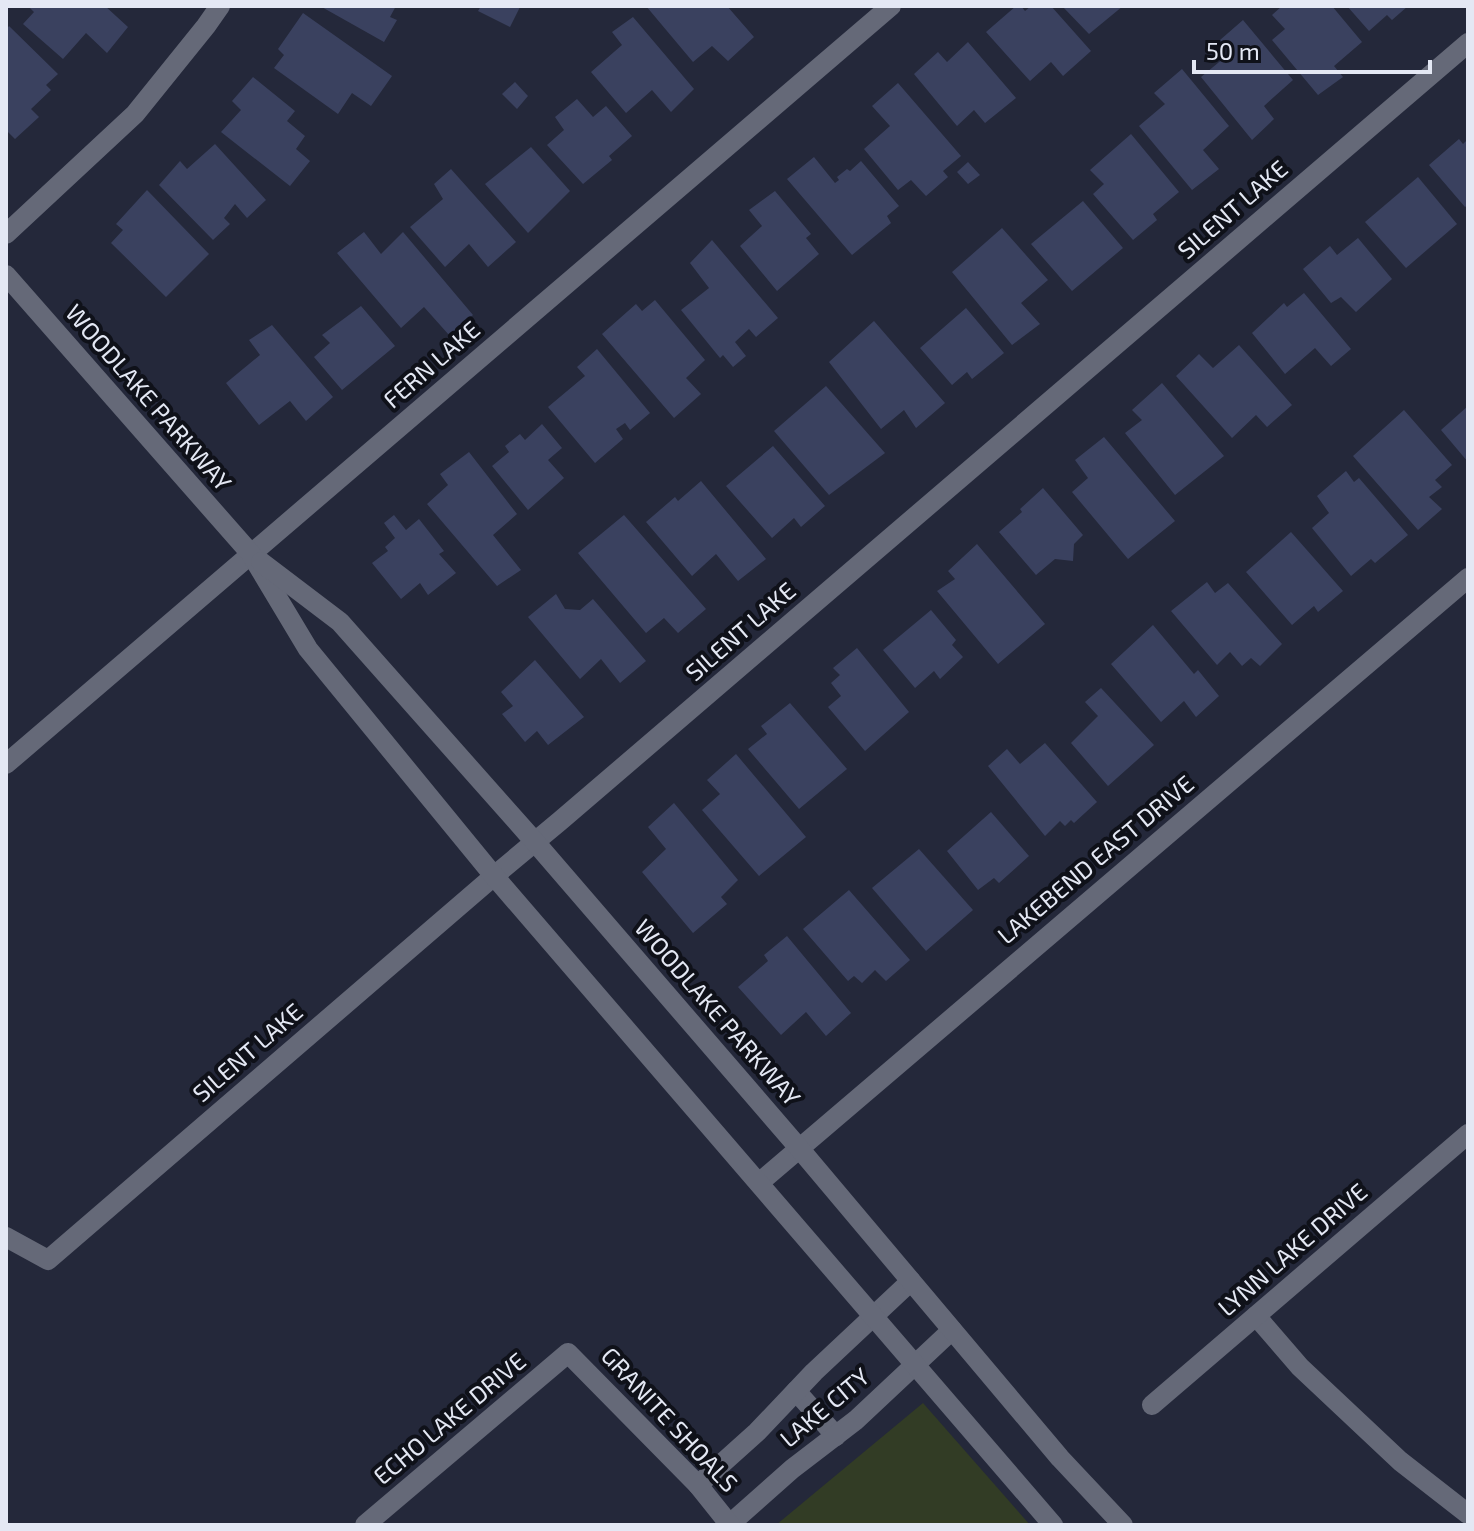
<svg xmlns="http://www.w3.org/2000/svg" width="1474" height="1531" font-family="'Exo 2',sans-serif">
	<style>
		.green { fill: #323c25 }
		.building { fill: #3a415f }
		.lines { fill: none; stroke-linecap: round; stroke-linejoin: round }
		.minor { stroke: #656978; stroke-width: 20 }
		.tertiary { stroke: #656978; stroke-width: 20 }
		.labels { text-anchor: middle; stroke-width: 8; stroke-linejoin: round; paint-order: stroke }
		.street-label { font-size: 24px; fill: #e4e8f4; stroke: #0f1119 }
	</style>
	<rect width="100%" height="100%" fill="#24283a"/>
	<!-- green -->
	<path class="green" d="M923 1403 1030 1525H776Z"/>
	<!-- building -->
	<g class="building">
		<path d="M28 6H105L128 27 107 53 86 33 63 59 23 24 34 12Z"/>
		<path d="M320 6H396L390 17 397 20 384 42Z"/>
		<path d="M481 6H519L520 7 510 27 478 11Z"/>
		<path d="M646 6H727L754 37 728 61 712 46 693 62Z"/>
		<path d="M1016 6H1021L1025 11 1031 6H1051L1091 51 1063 76 1051 62 1030 81 986 32Z"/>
		<path d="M1062 6H1123L1089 34Z"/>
		<path d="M1282 6H1332L1362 42 1334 66 1343 77 1318 95 1272 40 1285 29 1272 15Z"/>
		<path d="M1347 6H1408L1392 20 1387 15 1369 31Z"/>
		<path d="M303 13 392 76 371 106 352 93 338 114 274 68 284 55 278 49Z"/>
		<path d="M633 17 694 89 671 112 652 90 626 113 591 72 622 45 612 32Z"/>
		<path d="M1243 20 1293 80 1264 106 1274 119 1252 140 1201 77 1230 53 1220 40Z"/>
		<path d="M9 26 58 74 46 85 51 90 31 109 39 117 15 139 6 130V30Z"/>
		<path d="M968 42 1016 98 985 123 974 110 957 126 914 74 938 52 947 62Z"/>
		<path d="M1182 69 1229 126 1203 150 1219 169 1192 190 1139 126 1165 104 1154 93Z"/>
		<path d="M253 77 295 111 287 121 305 136 296 149 310 161 290 186 221 132 241 110 232 101Z"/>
		<path d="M515 82 528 96 517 109 502 94Z"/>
		<path d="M898 83 961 156 943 171 948 177 926 196 911 180 898 190 864 149 890 126 872 106Z"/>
		<path d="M577 99 593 117 606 106 632 136 609 156 612 160 583 184 547 145 564 130 555 117Z"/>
		<path d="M1131 134 1179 192 1153 214 1157 220 1133 240 1093 194 1104 184 1090 170Z"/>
		<path d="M1459 139 1463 144 1468 139V205L1465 207 1429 165Z"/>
		<path d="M215 144 266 200 247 218 235 204 224 218 230 224 213 240 159 185 180 161 187 169Z"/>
		<path d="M531 147 570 191 528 233 485 184Z"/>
		<path d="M814 157 835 183 839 180 837 177 847 169 850 171 861 161 899 206 887 216 891 223 852 255 787 179Z"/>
		<path d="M968 162 980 175 968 184 957 172Z"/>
		<path d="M451 169 516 242 488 267 469 244 445 267 410 227 443 199 434 184Z"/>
		<path d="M1418 177 1457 224 1406 268 1365 222Z"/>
		<path d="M147 190 209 254 166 297 111 243 123 230 116 224Z"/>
		<path d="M775 191 811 234 806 238 819 254 777 291 740 246 762 226 749 210Z"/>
		<path d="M1083 201 1123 248 1072 291 1031 244Z"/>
		<path d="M1002 228 1048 280 1021 303 1040 324 1012 345 952 272Z"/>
		<path d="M364 232 381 254 403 232 473 315 449 335 424 307 401 328 337 253Z"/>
		<path d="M1358 238 1392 279 1356 312 1341 297 1331 303 1303 269 1330 246 1337 255Z"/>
		<path d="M712 240 778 318 756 337 749 329 735 342 746 356 733 367 723 355 720 358 681 310 709 288 690 263Z"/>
		<path d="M1304 293 1351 349 1331 366 1315 348 1285 374 1252 333 1284 303 1287 307Z"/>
		<path d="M655 300 705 360 686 378 701 394 674 418 602 334 636 304 642 311Z"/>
		<path d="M361 306 395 346 342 390 314 357 330 343 322 335Z"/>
		<path d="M966 308 1004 353 972 379 967 372 952 385 920 348Z"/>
		<path d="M874 321 945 403 916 428 904 410 881 429 829 362Z"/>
		<path d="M272 325 333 397 306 421 290 401 259 425 226 383 260 355 249 340Z"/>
		<path d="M1239 345 1292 405 1267 427 1256 415 1232 438 1176 376 1199 354 1213 368Z"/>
		<path d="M597 349 650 413 630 430 625 423 616 429 623 439 595 463 548 407 585 376 577 367Z"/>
		<path d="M1162 383 1224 456 1175 495 1125 433 1142 420 1132 410Z"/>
		<path d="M826 386 885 453 829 495 774 431Z"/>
		<path d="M1468 406V462L1441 430Z"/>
		<path d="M1404 410 1452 465 1435 480 1442 487 1429 497 1442 509 1418 530 1353 456Z"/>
		<path d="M542 424 562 448 548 460 564 478 528 510 492 466 509 452 505 446 520 434 525 440Z"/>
		<path d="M1104 437 1175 521 1128 559 1072 492 1088 478 1075 460Z"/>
		<path d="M773 446 825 506 801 527 794 518 772 538 726 486Z"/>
		<path d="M469 452 517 514 493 535 521 570 497 586 427 504 448 485 440 474Z"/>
		<path d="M1346 471 1354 482 1359 478 1408 535 1375 563 1371 559 1351 576 1312 528 1329 513 1317 496Z"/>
		<path d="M701 481 766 559 738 581 716 554 692 576 646 522 675 497 678 501Z"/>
		<path d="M1043 488 1083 535 1074 544 1073 561 1055 559 1036 575 999 532 1022 512 1020 509Z"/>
		<path d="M394 515 406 530 419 519 444 551 439 554 456 573 428 595 420 583 401 599 372 563 388 551 385 547 395 538 384 523Z"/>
		<path d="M624 515 706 609 678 633 664 618 646 633 578 553Z"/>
		<path d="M1291 532 1343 591 1318 612 1314 606 1292 625 1246 572Z"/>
		<path d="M977 544 1045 624 998 664 937 591 955 579 948 571Z"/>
		<path d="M1207 582 1215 593 1228 583 1282 644 1260 666 1251 658 1242 666 1230 652 1217 665 1171 611Z"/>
		<path d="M556 594 565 609 580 610 593 599 646 661 620 683 601 659 580 679 528 617Z"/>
		<path d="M931 610 956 640 952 645 963 657 940 679 934 671 915 688 883 650Z"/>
		<path d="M1153 625 1194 674 1198 670 1219 696 1196 717 1184 701 1161 722 1111 664Z"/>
		<path d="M857 648 909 712 865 751 828 707 841 696 831 683 840 675 833 668Z"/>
		<path d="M535 660 584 717 548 745 537 731 525 742 502 714 513 706 501 692Z"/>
		<path d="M1101 688 1154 745 1108 786 1071 743 1098 716 1085 702Z"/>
		<path d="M790 703 847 769 799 809 748 749 767 734 761 726Z"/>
		<path d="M1045 743 1097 802 1074 823 1071 820 1065 826 1060 821 1045 836 988 766 1007 749 1020 764Z"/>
		<path d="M736 754 806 837 759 876 702 810 720 794 707 780Z"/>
		<path d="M674 803 738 880 721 897 727 904 693 933 642 872 666 849 648 827Z"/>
		<path d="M991 812 1029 856 999 883 994 878 978 890 947 851Z"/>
		<path d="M919 849 973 910 926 951 872 888Z"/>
		<path d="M849 890 910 960 886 981 875 970 862 983 854 976 848 981 803 929Z"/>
		<path d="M787 936 851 1013 826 1036 806 1012 781 1035 738 987 768 961 764 955Z"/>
	</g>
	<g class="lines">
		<!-- minor -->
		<g class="minor">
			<path d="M6 234 135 114 206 26 220 6"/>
			<path d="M6 764 891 6"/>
			<path d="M759 1183 1468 578"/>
			<path d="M6 1237 48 1260 494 876 560 821 1468 43"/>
			<path d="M1256 1316 1300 1367 1400 1461 1468 1514"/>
			<path d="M796 1391 836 1436"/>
			<path d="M1152 1405 1468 1134"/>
			<path d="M698 1485 757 1432 814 1372 911 1281"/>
			<path d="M730 1524 792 1469 856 1420 952 1330"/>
			<path d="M365 1525 568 1353 698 1485 730 1525"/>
		</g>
		<!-- tertiary -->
		<g class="tertiary">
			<path d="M6 275 251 554 308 649 494 876 1053 1525"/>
			<path d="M261 562 340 622 535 842 799 1148 1060 1458 1123 1525"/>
		</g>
	</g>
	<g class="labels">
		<!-- street labels -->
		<g class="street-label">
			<text transform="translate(1233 210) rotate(-41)" y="8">SILENT LAKE</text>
			<text transform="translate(432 365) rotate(-41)" y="8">FERN LAKE</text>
			<text transform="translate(148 398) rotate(49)" y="8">WOODLAKE PARKWAY</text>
			<text transform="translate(741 632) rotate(-41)" y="8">SILENT LAKE</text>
			<text transform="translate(1096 860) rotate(-40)" y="8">LAKEBEND EAST DRIVE</text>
			<text transform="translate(717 1013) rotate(49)" y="8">WOODLAKE PARKWAY</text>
			<text transform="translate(248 1053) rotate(-41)" y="8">SILENT LAKE</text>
			<text transform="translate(1293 1250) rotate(-41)" y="8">LYNN LAKE DRIVE</text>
			<text transform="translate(825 1408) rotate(-40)" y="8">LAKE CITY</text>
			<text transform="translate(450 1419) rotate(-40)" y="8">ECHO LAKE DRIVE</text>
			<text transform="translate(669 1420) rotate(47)" y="8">GRANITE SHOALS</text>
		</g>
	</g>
	<!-- border -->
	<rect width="1474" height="1531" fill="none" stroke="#e4e8f4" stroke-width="16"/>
	<!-- scale -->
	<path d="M1194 60v12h236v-12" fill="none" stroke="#e4e8f4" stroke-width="4"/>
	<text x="1206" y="60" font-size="24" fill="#e4e8f4" stroke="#0f1119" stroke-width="6" paint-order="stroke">50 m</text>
</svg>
